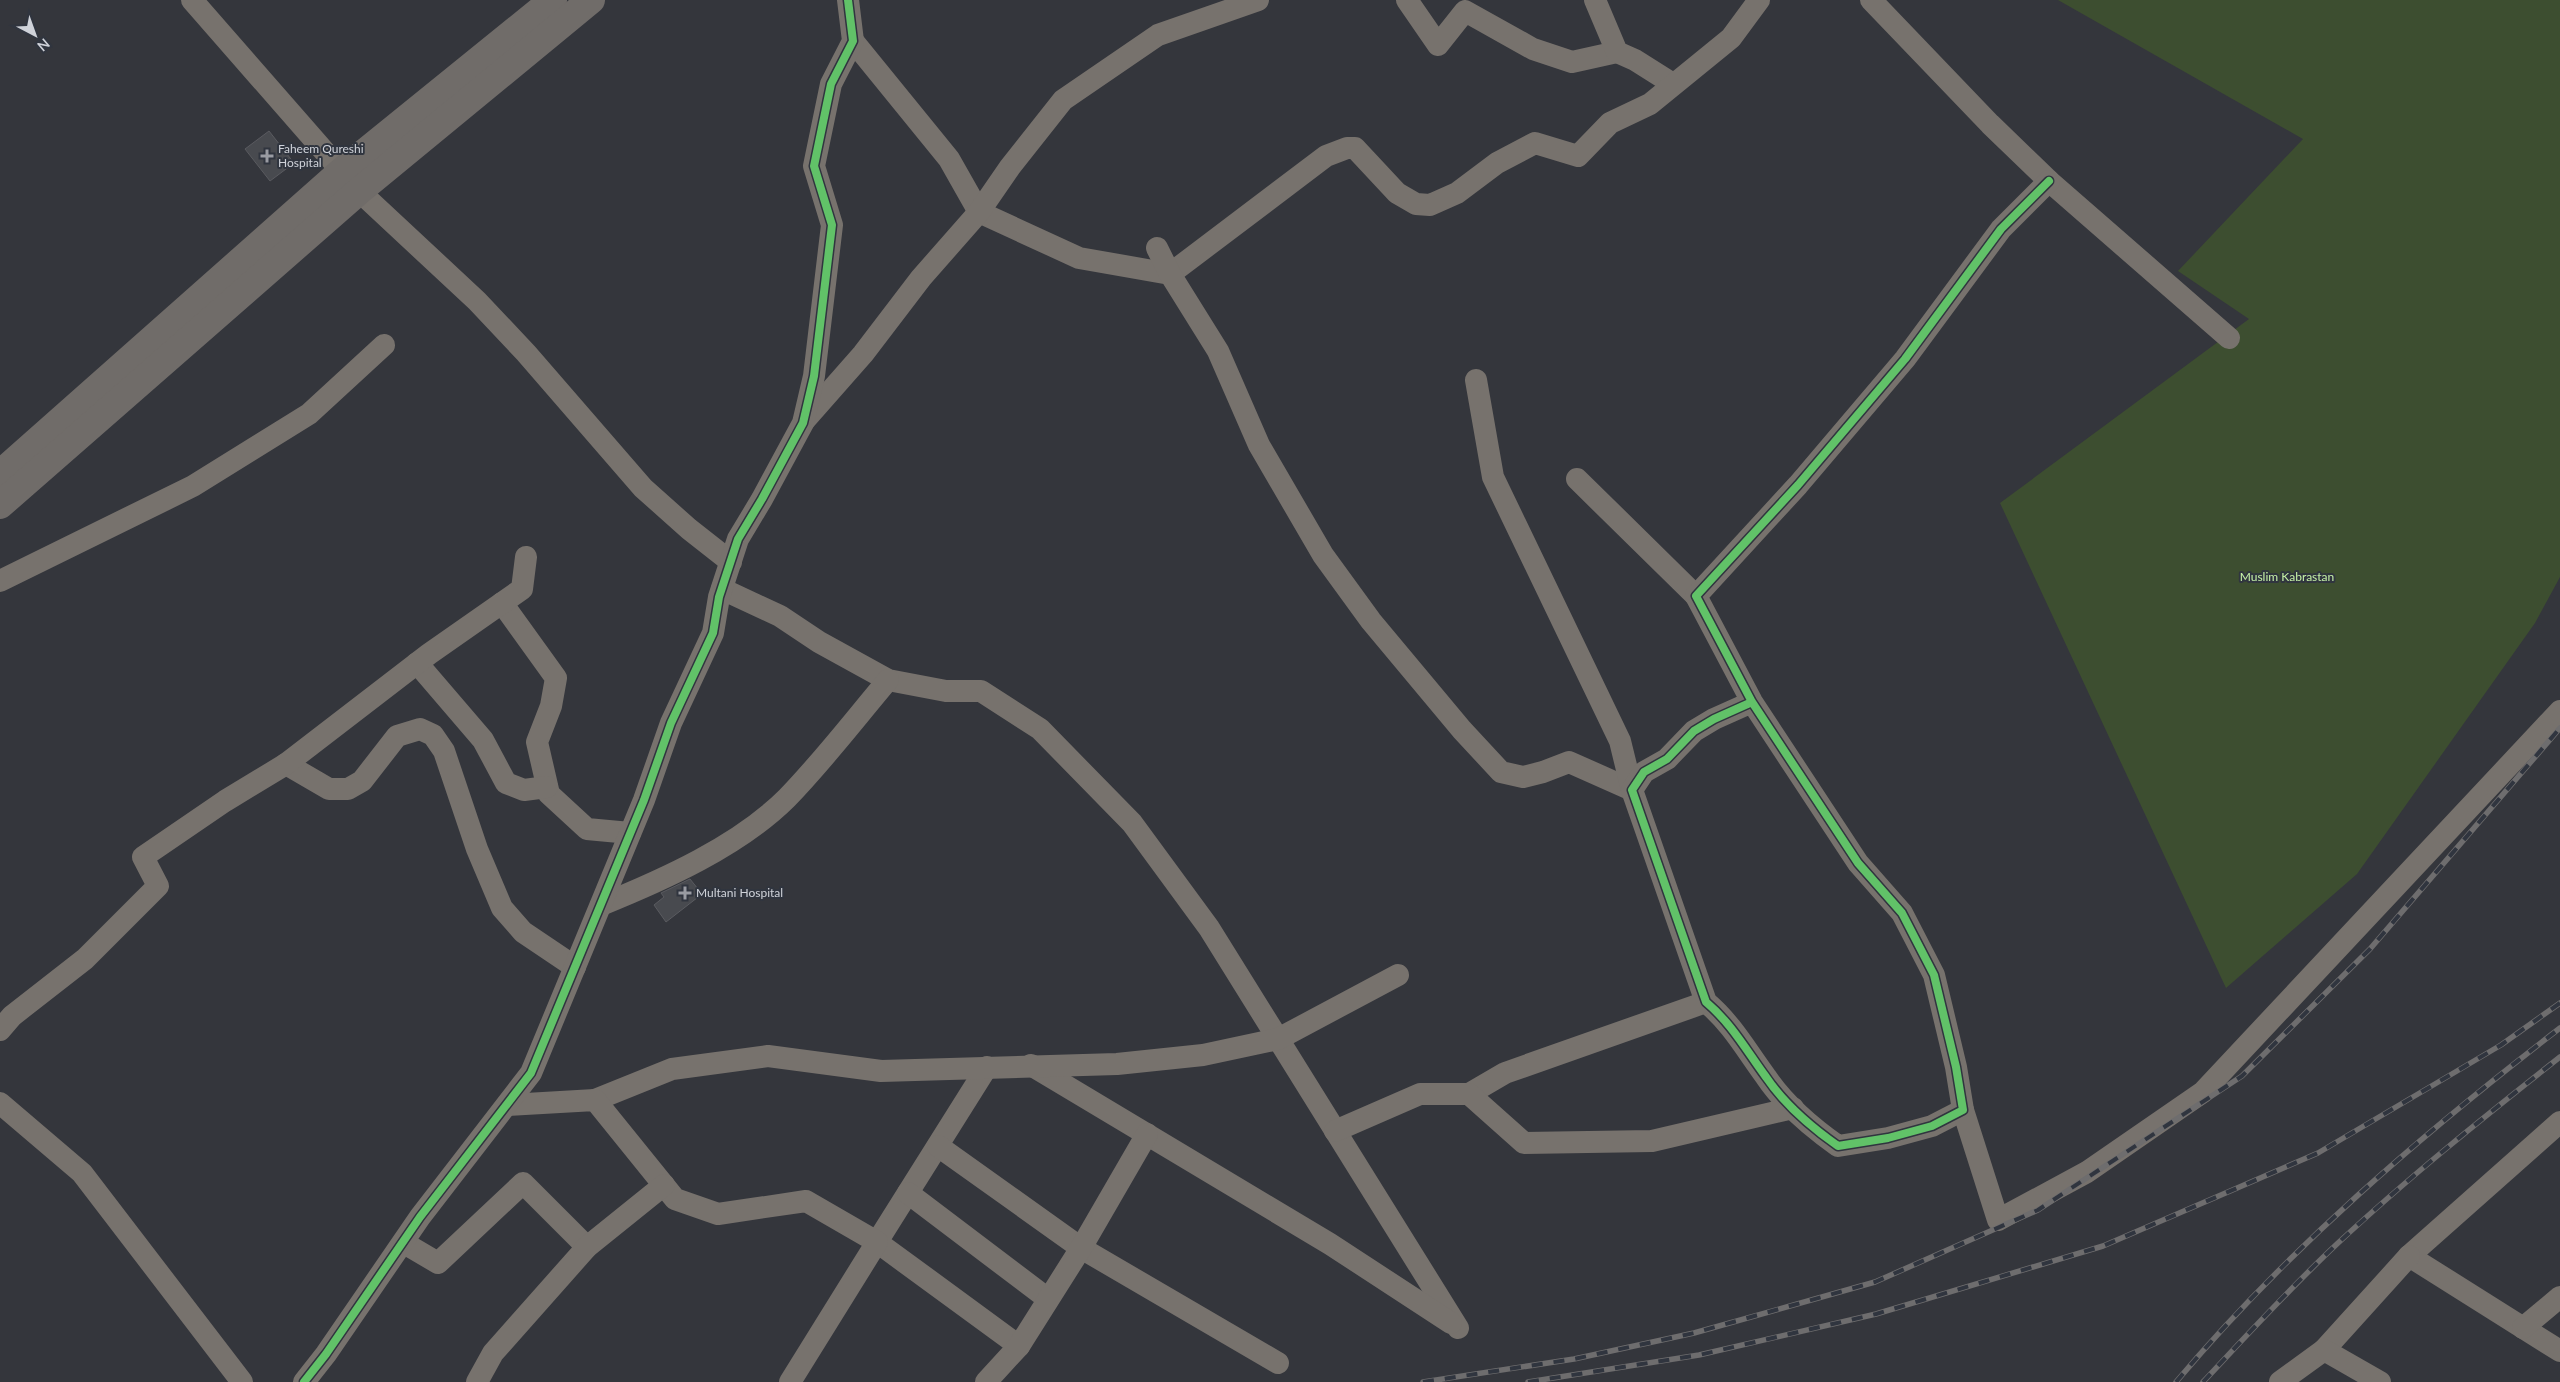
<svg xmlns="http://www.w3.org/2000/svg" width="2560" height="1382" font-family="Lato,sans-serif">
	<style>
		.green { fill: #3d4e30 }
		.building { fill: #484a4f; stroke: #5a5b60 }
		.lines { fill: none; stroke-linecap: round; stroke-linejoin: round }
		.minor { stroke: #77726d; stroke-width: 22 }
		.secondary { stroke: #706c69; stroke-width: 28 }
		.rail-casing { stroke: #6e6d6e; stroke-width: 5.5 }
		.rail { stroke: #30353f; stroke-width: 4; stroke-dasharray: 11; stroke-linecap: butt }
		.cycleway-casing { stroke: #30353f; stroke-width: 11 }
		.cycleway { stroke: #61c268; stroke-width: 8 }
		.poi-dot { fill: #999ba2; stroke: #30353f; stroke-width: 2 }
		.labels { text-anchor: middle; stroke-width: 4; stroke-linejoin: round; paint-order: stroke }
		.poi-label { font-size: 12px; fill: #cfd2d9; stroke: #30353f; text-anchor: start }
		.park-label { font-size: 12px; fill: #c5f0a6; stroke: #30353f }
	</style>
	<rect width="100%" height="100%" fill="#34363c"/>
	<!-- green -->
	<path class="green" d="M2058 0H2560V577L2535 623 2357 874 2226 988 2000 503 2249 319 2178 271 2303 139Z"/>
	<!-- building -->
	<g class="building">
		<path d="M269 131 294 163 270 181 245 149Z"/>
		<path d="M690 879 702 894 666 922 654 905 664 897 661 893Z"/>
	</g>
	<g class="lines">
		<!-- minor -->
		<g class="minor">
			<path d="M192 0 359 191 477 301 526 353 643 488 689 529 731 562"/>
			<path d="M1407 0 1438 45 1465 11 1533 49 1572 62 1617 52"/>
			<path d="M1595 0 1617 52 1635 60 1673 84"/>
			<path d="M1871 0 1990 124 2049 181 2229 338"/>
			<path d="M853 41 949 159 979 212 1079 258 1170 274 1326 156 1347 148H1355L1397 193 1416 204 1430 205 1457 193 1497 163 1535 143 1578 156 1610 123 1650 104 1731 38 1759 0"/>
			<path d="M1157 248 1170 274 1218 351 1259 445 1323 555 1371 621 1462 730 1501 772 1523 777 1543 772 1569 762 1632 790"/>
			<path d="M1476 380 1493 477 1620 741 1632 790"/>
			<path d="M804 421 863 354 921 278 979 212 1010 167 1063 100 1158 35 1258 0"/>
			<path d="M1577 479 1696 596"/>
			<path d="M0 581 193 486 309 414 384 345"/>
			<path d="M722 589 780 616 819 642 888 680 946 691H981L1040 729 1132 823 1209 928 1458 1328"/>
			<path d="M502 603 556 678 551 706 537 742 549 794 587 829 630 833"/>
			<path d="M417 663 483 740 506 783 524 790 547 787"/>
			<path d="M1752 702 1714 719 1694 731 1667 759 1644 772 1632 790 1706 1002C1732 1024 1746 1050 1766 1077 1785 1105 1811 1127 1838 1146L1888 1138 1932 1126 1963 1110 1956 1067 1934 975 1902 913 1858 863 1752 702 1696 596 1798 485 1905 359 2001 229 2049 181"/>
			<path d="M286 764 329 789H348L362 781 397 736 420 729 433 735 444 751 477 849 502 908 523 932 575 967"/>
			<path d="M601 905C663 880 739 846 787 798 823 761 855 719 888 680"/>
			<path d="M0 1030 12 1016 85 959 158 886 143 857 225 801 286 764 429 654 522 589 526 557"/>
			<path d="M1031 1065 1330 1244 1451 1323"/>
			<path d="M987 1067 877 1242 1019 1346"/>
			<path d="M1469 1094 1505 1073 1706 1002"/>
			<path d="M595 1100 672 1069 768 1056 881 1071 1117 1064 1203 1055 1278 1039 1398 975"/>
			<path d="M0 1103 82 1173 242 1382"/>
			<path d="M507 1105 595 1100 675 1199 718 1214 806 1201 877 1242 790 1382"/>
			<path d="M1963 1110 1998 1220 2087 1172 2203 1092 2560 711"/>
			<path d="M2560 1122 2409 1256 2560 1351"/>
			<path d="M1335 1131 1420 1094H1469L1524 1143 1652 1141 1793 1108"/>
			<path d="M938 1146 1081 1248 1278 1363"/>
			<path d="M908 1193 1048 1299"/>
			<path d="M404 1243 438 1263 523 1183 587 1247"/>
			<path d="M2523 1328 2560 1297"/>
			<path d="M2324 1350 2409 1256"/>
			<path d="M304 1382 326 1354 420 1217 531 1073 644 800 671 723 713 633 719 597 738 539 762 499 803 423 814 376 832 225 814 166 831 84 853 41 848 0"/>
			<path d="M477 1382 493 1353 587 1247 664 1185"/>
			<path d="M986 1382 1019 1346 1081 1248 1147 1134"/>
			<path d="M2280 1382 2324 1350 2380 1382"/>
		</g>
		<!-- secondary -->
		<g class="secondary">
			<path d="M0 474 342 171 553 0"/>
			<path d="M0 505 359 191 591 0"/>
		</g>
		<defs>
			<g id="rail">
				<path d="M1423 1382 1574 1359 1694 1333 1875 1282 2038 1210 2242 1076 2370 949 2560 728"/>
				<path d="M1528 1382 1699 1355 1876 1314 2103 1246 2318 1153 2501 1045 2560 1003"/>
				<path d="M2176 1382C2288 1249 2422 1134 2560 1028"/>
				<path d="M2203 1382C2247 1335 2291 1287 2338 1243 2409 1177 2484 1117 2560 1057"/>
			</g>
		</defs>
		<!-- rail casing -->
		<use href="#rail" class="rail-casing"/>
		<!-- rail -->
		<use href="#rail" class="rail"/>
		<defs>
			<g id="cycleway">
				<path d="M1752 702 1714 719 1694 731 1667 759 1644 772 1632 790 1706 1002C1732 1024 1746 1050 1766 1077 1785 1105 1811 1127 1838 1146L1888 1138 1932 1126 1963 1110 1956 1067 1934 975 1902 913 1858 863 1752 702 1696 596 1798 485 1905 359 2001 229 2049 181"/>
				<path d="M304 1382 326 1354 420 1217 531 1073 644 800 671 723 713 633 719 597 738 539 762 499 803 423 814 376 832 225 814 166 831 84 853 41 848 0"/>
			</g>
		</defs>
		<!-- cycleway casing -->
		<use href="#cycleway" class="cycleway-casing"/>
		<!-- cycleway -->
		<use href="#cycleway" class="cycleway"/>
	</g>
	<!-- markers -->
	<g class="poi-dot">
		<path d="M264.5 148.5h5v5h5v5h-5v5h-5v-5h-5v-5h5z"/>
		<path d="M682.5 885.5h5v5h5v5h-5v5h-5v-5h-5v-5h5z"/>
	</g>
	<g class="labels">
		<!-- poi labels -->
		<g class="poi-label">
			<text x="278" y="153">Faheem Qureshi<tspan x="278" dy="14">Hospital</tspan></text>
			<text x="696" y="897">Multani Hospital</text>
		</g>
		<!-- park labels -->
		<g class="park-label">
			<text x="2287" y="581">Muslim Kabrastan</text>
		</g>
	</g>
	<!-- north arrow -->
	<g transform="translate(35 35) rotate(139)" stroke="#30353f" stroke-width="4" paint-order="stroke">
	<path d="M0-4L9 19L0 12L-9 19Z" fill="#cfd2d9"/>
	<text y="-8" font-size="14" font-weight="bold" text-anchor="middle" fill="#cfd2d9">N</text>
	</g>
</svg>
